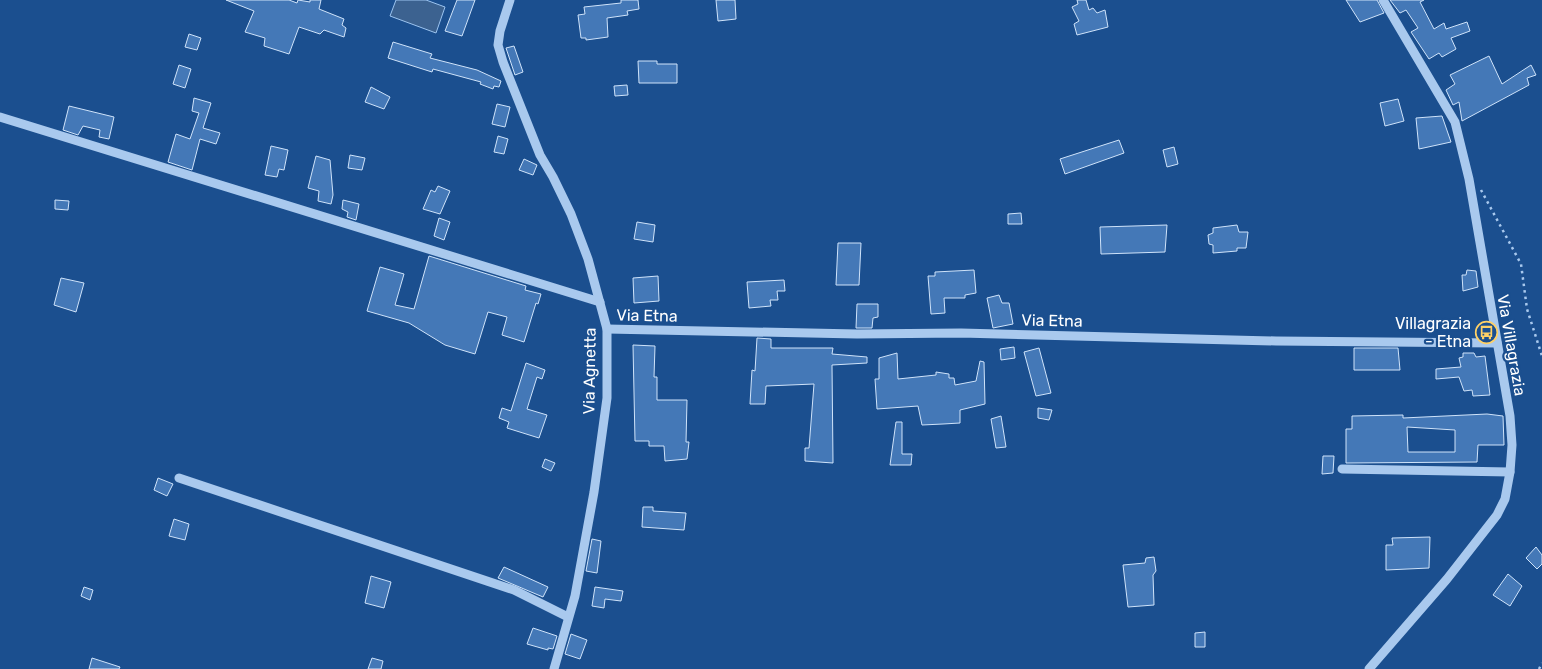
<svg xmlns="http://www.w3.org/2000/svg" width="1542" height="669" font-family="Rubik,sans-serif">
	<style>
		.water { fill: #3c6290; stroke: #9cc4f0 }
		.building { fill: #4478b7; stroke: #cfe3fa; fill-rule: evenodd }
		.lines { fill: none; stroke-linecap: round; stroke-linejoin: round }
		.path { stroke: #a9c9ee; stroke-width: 2.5; stroke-dasharray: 2.5 4; stroke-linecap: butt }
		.minor { stroke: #a9c9ee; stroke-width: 9 }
		.labels { text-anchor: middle; stroke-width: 4.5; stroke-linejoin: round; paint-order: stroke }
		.street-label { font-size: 16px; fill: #fff; stroke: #1b4f8f }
		.poi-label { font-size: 16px; fill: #fff; stroke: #1b4f8f; text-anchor: end }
	</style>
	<rect width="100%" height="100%" fill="#1b4f8f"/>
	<!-- water -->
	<path class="water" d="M396 0H426L445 7 436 33 390 16Z"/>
	<!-- building -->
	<g class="building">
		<path d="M226 0H289L297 3 298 0 310 2V0H321L319 9 344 19 342 25 346 28 344 37 324 30 320 34 299 27 289 54 264 46 265 38 245 32 254 11Z"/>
		<path d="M457 0H475L462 36 445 31Z"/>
		<path d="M621 0H638L639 9 627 11 628 15 607 18 608 37 586 40V38H581L578 15 585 14 584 7 621 3Z"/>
		<path d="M716 0H735L736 19 718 21Z"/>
		<path d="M1077 0H1086L1089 10 1093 8 1097 13 1105 10 1108 27 1077 35 1074 24 1079 21 1072 7 1078 4Z"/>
		<path d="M1346 0H1377L1384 13 1360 22Z"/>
		<path d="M1390 0H1424L1420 2 1434 29 1444 23 1446 29 1467 22 1470 31 1451 38 1456 49 1442 57 1439 53 1429 59 1411 32 1418 28 1406 10 1400 13Z"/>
		<path d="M189 34 201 38 197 50 185 47Z"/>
		<path d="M393 42 432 54 430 58 477 70 501 81 499 87 494 86 493 89 480 84 481 82 433 69 432 72 388 58Z"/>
		<path d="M514 46 523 72 515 75 506 48Z"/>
		<path d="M1489 56 1502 84 1531 65 1536 75 1527 78 1529 85 1462 121 1459 102 1453 105 1446 90 1455 84 1450 75Z"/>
		<path d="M638 61H657V64H677V83H639Z"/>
		<path d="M179 65 191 69 185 88 173 84Z"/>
		<path d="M627 85 628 95 615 96 614 86Z"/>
		<path d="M371 87 390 97 384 109 365 102Z"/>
		<path d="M194 98 211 103 203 128 220 133 216 144 200 139 192 170 168 162 176 134 190 139 199 113 192 111Z"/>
		<path d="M1398 99 1404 121 1385 126 1380 103Z"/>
		<path d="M497 104 510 107 505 127 492 124Z"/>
		<path d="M69 106 114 117 109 139 99 137 100 130 83 126 78 135 63 130Z"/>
		<path d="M1442 116 1451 142 1419 149 1416 118Z"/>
		<path d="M498 136 508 139 504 154 494 152Z"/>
		<path d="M1119 140 1124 153 1065 174 1060 159Z"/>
		<path d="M271 146 288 150 284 170 279 169 277 177 265 175Z"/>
		<path d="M1174 147 1178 164 1167 167 1163 150Z"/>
		<path d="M350 155 365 158 362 170 348 168Z"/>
		<path d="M316 156 330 160 333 195 331 204 318 201 319 191 308 188Z"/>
		<path d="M524 159 537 165 533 175 519 170Z"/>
		<path d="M438 186 450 191 440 214 423 209 431 190 435 192Z"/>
		<path d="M55 200 69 201 68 210 55 209Z"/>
		<path d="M343 200 359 204 356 220 347 217 348 212 342 209Z"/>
		<path d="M1021 213 1022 224H1008V214Z"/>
		<path d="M439 218 450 222 444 240 434 236Z"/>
		<path d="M637 222 655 225 653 242 634 239Z"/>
		<path d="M1167 225 1165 252 1101 254 1100 227Z"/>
		<path d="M1237 225 1239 232H1248L1246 248H1237V251L1213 253V245L1209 244 1208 235 1213 233V228Z"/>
		<path d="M838 243H861L859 285H836Z"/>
		<path d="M429 256 526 286 525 290 541 294 538 304 536 303 524 342 502 335 507 317 488 312 475 354 445 345 409 323 367 311 380 267 404 274 395 305 414 309Z"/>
		<path d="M974 270 976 293 965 295V298H944L945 313 931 314 928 276H935V272Z"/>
		<path d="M1467 270 1476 271 1478 287 1463 291 1462 275H1466Z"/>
		<path d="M658 276 659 301 634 303 633 278Z"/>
		<path d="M61 278 84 283 76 312 54 305Z"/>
		<path d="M784 280 785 291H777L778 300H770L771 306 749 308 747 282Z"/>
		<path d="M999 295 1002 303H1009L1013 324 993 328 987 298Z"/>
		<path d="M857 304H878V317L873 318 872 328H856Z"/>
		<path d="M757 338 771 339V348H833L832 354 867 357V363L832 365 833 463 805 461V448H809L814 384 766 386 765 404H750L752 370 755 371Z"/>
		<path d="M633 345 655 346 654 377H657V400H687L686 442H689L687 459 665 461 664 446H649V441H635Z"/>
		<path d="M1014 347 1015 358 1001 360 1000 349Z"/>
		<path d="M1039 348 1051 393 1036 396 1024 352Z"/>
		<path d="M1354 348H1398L1400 370H1354Z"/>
		<path d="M897 353 898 379 936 375V372L949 374V378H954L955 385 976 381 980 361 984 362 985 404 960 410V423L943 424 922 425 918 406 877 409 875 379H879V358Z"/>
		<path d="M1463 353H1474L1476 357 1485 356 1490 395 1473 396 1472 390 1464 391 1459 377 1436 379V369L1461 367 1459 358 1463 357Z"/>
		<path d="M526 363 545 370 542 379 537 377 527 409 547 415 539 438 507 428 509 422 499 418 502 408 511 411Z"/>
		<path d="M1038 408 1052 410 1049 420 1038 418Z"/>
		<path d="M1487 414 1503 416 1504 445H1478L1477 462 1346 463V429H1352V416L1403 415V418ZM1407 427 1455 430V452H1408Z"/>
		<path d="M1001 416 1006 447 996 448 991 419Z"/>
		<path d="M896 422H902V454H912L911 465H890Z"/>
		<path d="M1323 456H1334L1333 473 1322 474Z"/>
		<path d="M545 459 555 463 551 471 542 467Z"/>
		<path d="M158 478 173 484 167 496 154 490Z"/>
		<path d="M643 507H653V511L686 513 684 530 642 527Z"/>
		<path d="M174 519 189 524 185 540 169 536Z"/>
		<path d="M1430 537 1429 568 1386 570V545H1393L1392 538Z"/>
		<path d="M592 539 601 541 597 573 586 571Z"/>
		<path d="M1536 547 1542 555V564L1537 569 1526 558Z"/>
		<path d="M1154 557 1156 571 1153 575 1154 605 1128 607 1123 565 1145 563 1146 558Z"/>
		<path d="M504 567 548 587 543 597 498 578Z"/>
		<path d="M1508 574 1522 586 1510 606 1493 595Z"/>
		<path d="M371 576 391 582 384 608 365 603Z"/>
		<path d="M84 587 93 590 90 600 81 596Z"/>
		<path d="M595 587 623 591 621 601 605 599 604 608 592 606Z"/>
		<path d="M533 628 557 636 553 649 548 648V650L527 644Z"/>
		<path d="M1205 632V647H1195V633Z"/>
		<path d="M571 634 587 640 580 659 565 654Z"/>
		<path d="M92 658 120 667 119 669H89Z"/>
		<path d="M372 658 383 661 381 669H368Z"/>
	</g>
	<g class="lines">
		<!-- path -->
		<g class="path">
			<path d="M1481 190 1521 264 1527 309 1542 356"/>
			<path d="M1539 669 1542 663"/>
		</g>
		<!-- minor -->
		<g class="minor">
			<path d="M510 0 500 31 498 45 503 62 540 155 553 177 571 214 588 259 607 329V398L594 492 575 596 554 669"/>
			<path d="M0 117 600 302"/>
			<path d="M607 329 857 334 961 333 1276 341 1497 343"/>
			<path d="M1342 469 1510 472"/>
			<path d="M179 478 514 590 568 617"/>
			<path d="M1369 669 1447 579 1497 515 1505 499 1510 472 1512 445 1510 416 1469 179 1455 122 1383 0"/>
		</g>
	</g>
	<!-- icons -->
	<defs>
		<symbol id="bus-ring" viewBox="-11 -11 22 22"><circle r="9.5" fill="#1b4f8f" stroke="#ffd166" stroke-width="1.5"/><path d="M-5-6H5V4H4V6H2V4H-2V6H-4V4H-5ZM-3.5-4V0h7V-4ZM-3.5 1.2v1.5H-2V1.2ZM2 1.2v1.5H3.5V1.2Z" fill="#ffd166"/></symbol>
	</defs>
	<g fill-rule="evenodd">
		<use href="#bus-ring" x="1474" y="320" width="25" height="25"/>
	</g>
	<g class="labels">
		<!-- street labels -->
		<g class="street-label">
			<text transform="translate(647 315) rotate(1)" y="6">Via Etna</text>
			<text transform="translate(1052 320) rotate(1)" y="6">Via Etna</text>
			<text transform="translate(1512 345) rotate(80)" y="6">Via Villagrazia</text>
			<text transform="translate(589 371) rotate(-89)" y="6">Via Agnetta</text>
		</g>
		<!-- poi labels -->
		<g class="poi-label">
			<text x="1471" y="329">Villagrazia<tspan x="1471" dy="18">- Etna</tspan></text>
		</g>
	</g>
</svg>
